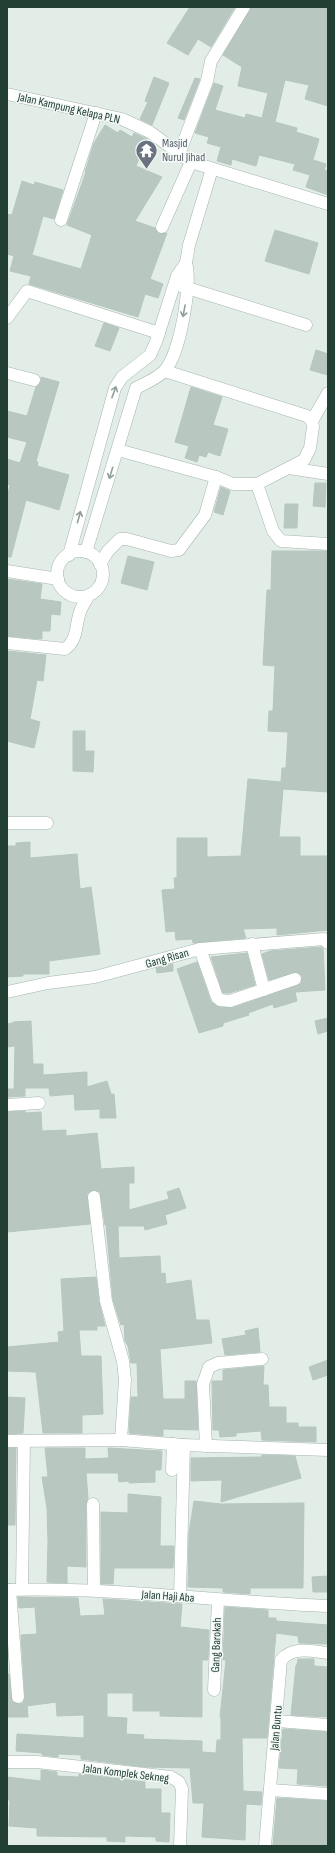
<svg xmlns="http://www.w3.org/2000/svg" width="335" height="1853" font-family="'Sofia Sans Condensed',sans-serif">
	<style>
		.building { fill: #b8c8c0; stroke: #b5c7be }
		.lines { fill: none; stroke-linecap: round; stroke-linejoin: round }
		.minor-casing { stroke: #a5b5ae; stroke-width: 13 }
		.minor { stroke: #fff; stroke-width: 12 }
		.oneway { stroke: #909f9a }
		.labels { text-anchor: middle; stroke-width: 3; stroke-linejoin: round; paint-order: stroke }
		.street-label { font-size: 12px; fill: #223f34; stroke: #f3f9f6 }
		.worship-label { font-size: 12px; fill: #5b616d; stroke: #f3f9f6; text-anchor: start }
	</style>
	<rect width="100%" height="100%" fill="#e3ede7"/>
	<!-- building -->
	<g class="building">
		<path d="M190 7H235L211 47 198 39 188 55 167 43Z"/>
		<path d="M251 7H328V106L305 99 309 85 285 80 275 122 297 128 296 132 319 139 313 160 326 164 324 170 328 171V195L306 187 310 175 293 170 295 164 259 155 256 166 232 159 231 165 217 161 221 147 207 143 209 137 195 133 214 83 223 86 215 110 245 118 246 114 262 118 268 93 238 86 242 67 223 55Z"/>
		<path d="M154 77 169 83 152 125 140 119 148 102 145 101Z"/>
		<path d="M195 78 200 79 184 120 178 118Z"/>
		<path d="M105 125 118 133 120 130 132 137 134 133 147 139 136 166 162 177 135 221 155 228 159 234 167 233 150 279 163 284 158 298 145 294 138 317 29 284 31 276 10 271 14 256 7 254V214L12 215 22 181 34 185 35 182 63 190 54 219 43 216 32 255 81 269 92 235 67 225 86 172H85L94 143Z"/>
		<path d="M275 230 318 243 309 274 265 261Z"/>
		<path d="M104 323 119 328 110 351 95 346Z"/>
		<path d="M316 350 328 354V375L310 370Z"/>
		<path d="M41 377 59 382 36 461 38 462 37 466 69 475 59 510 26 500 11 557H7V498L10 485 7 484V459L20 463 27 442 7 437V411L27 416 36 387 41 382Z"/>
		<path d="M191 387 222 397 213 425 228 429 220 456 208 452 206 457 199 455 197 462 185 458 189 446 175 442Z"/>
		<path d="M315 483H326L325 507 313 506Z"/>
		<path d="M221 487 230 491 223 515 214 512Z"/>
		<path d="M285 504H298L297 528H284Z"/>
		<path d="M272 551H328V792L283 789 279 837H300V856H328V930L277 935V928L243 929 246 938 193 943 192 939 176 940 175 931 166 932 162 890 175 889 174 878H177V838H207V857L241 856 248 779 281 782 282 768H286L288 732 268 731 269 711H273L275 666 263 665 267 590H271Z"/>
		<path d="M128 556 154 562 147 590 121 583Z"/>
		<path d="M7 579 42 584 40 599 61 602 60 615 51 614 50 631H42V639L7 636Z"/>
		<path d="M7 651 46 655 43 681 37 680 30 719 40 722 34 748 7 741Z"/>
		<path d="M73 731H85V751H94L93 772 73 771Z"/>
		<path d="M30 842V858L77 854 80 889 91 887 100 954 49 961V974H23V976L7 977 8 846H16V843Z"/>
		<path d="M321 947 323 948 325 990 295 992 297 1001 274 1008 273 1004 248 1013 249 1015 223 1023V1026L199 1033 177 969 197 962 211 1002 219 1007 232 1008 301 984 302 976 296 972 269 980 262 954 270 951Z"/>
		<path d="M247 953 255 985 229 993H223L211 957Z"/>
		<path d="M173 964V971L157 973 156 968Z"/>
		<path d="M328 1018V1031L318 1034 315 1021Z"/>
		<path d="M31 1021 33 1064H43V1075L87 1072V1087L107 1081 111 1094H114L116 1118H100V1109L75 1110 74 1094 50 1096 49 1088H25V1096L7 1097V1089H14L15 1046 7 1047V1024L13 1023V1022Z"/>
		<path d="M25 1111V1113L41 1112 42 1131 66 1130V1136L97 1133 101 1169 134 1167V1183H129V1210L169 1199 167 1192 179 1188 186 1208 165 1215 167 1224 145 1230 144 1226H118L119 1258 160 1256 161 1274 165 1273 166 1284 191 1280 196 1320H209L212 1343 160 1349 163 1399H185V1381H196L198 1430 163 1429V1436L129 1433 131 1397H138L137 1363H131L128 1346 125 1341 124 1324 121 1325 113 1300 106 1225H105L100 1192 93 1190 87 1194 90 1224 7 1232V1112Z"/>
		<path d="M96 1277 99 1302 105 1326H97V1330H79L81 1356H101L103 1414 82 1415V1433H43L36 1372 7 1371V1347L59 1342 58 1332 64 1331 61 1279Z"/>
		<path d="M258 1328 260 1352 225 1355 222 1339 246 1335 245 1331Z"/>
		<path d="M328 1360V1375L313 1380 309 1367Z"/>
		<path d="M264 1366 263 1385H268L269 1407H286V1423H298V1427H316V1442L262 1440 261 1431 236 1433V1436L220 1437 219 1430H213L212 1381H223V1370Z"/>
		<path d="M7 1397 25 1398 23 1433 7 1434Z"/>
		<path d="M7 1448H16L15 1525H7Z"/>
		<path d="M45 1448H85V1459L109 1458 108 1448 162 1451 161 1470H155V1482L129 1483V1481L119 1482 118 1473H86L88 1498 86 1504V1567L67 1566V1583L47 1582 48 1542 47 1508 42 1477H48Z"/>
		<path d="M262 1455 295 1456 301 1478 221 1502 222 1480 191 1481V1458L262 1457Z"/>
		<path d="M128 1494 161 1497 160 1546H174L173 1568H114L113 1584H101V1512L128 1513Z"/>
		<path d="M194 1501 221 1504 304 1503 303 1588H250V1594L223 1592V1588L188 1587 189 1533Z"/>
		<path d="M328 1576V1592H313L312 1577Z"/>
		<path d="M18 1597 78 1598 80 1616 105 1615 103 1599 182 1604 180 1627 209 1630 208 1660H202V1717L160 1716V1711H133V1693H107V1717L127 1718 126 1734 144 1735 143 1739 202 1741V1752L216 1753 217 1740H221V1717H220L226 1660H223L225 1607 268 1610V1618H276V1621L328 1625V1644L299 1643 298 1636 276 1633 267 1738H242L243 1791 262 1792 261 1805 246 1804 245 1840 202 1837 204 1803H193L190 1768 145 1767 81 1759V1755L58 1754V1757L42 1755V1753L16 1751 17 1734 84 1738V1715L57 1716 56 1702 27 1706 28 1717H7V1674H9L12 1702 19 1704 23 1703 25 1697 21 1635 37 1634 35 1607 19 1608Z"/>
		<path d="M298 1659H314V1666L328 1667V1717L291 1715 296 1665H297Z"/>
		<path d="M283 1729 328 1732V1786L297 1784 298 1769 279 1768Z"/>
		<path d="M41 1770 57 1772V1776L79 1777V1774L145 1782V1789H161V1813H170L169 1842 156 1841V1837L125 1836V1842L107 1841V1837L37 1836V1828L9 1826 10 1800H7V1777L41 1781Z"/>
		<path d="M277 1798 328 1801V1846H273Z"/>
	</g>
	<g class="lines">
		<defs>
			<g id="minor">
				<path d="M7 94 122 119 150 132 191 162 328 204"/>
				<path d="M179 154 207 81 211 61 244 7"/>
				<path d="M61 220 96 113"/>
				<path d="M162 227 191 162"/>
				<path d="M186 263 189 245 212 169"/>
				<path d="M181 286 306 325"/>
				<path d="M7 318 27 291 159 333"/>
				<path d="M7 373 34 380"/>
				<path d="M312 421 328 393"/>
				<path d="M118 450 216 477 233 484H257L304 460 310 448 313 427 312 421 307 416 165 371"/>
				<path d="M289 468 328 474"/>
				<path d="M257 484 273 531 281 541 328 544"/>
				<circle cx="80" cy="574" r="23"/>
				<path d="M69 555 115 388 122 377 150 355 156 342 177 276 186 263C192 284 180 354 165 370 159 378 145 383 136 388L86 552"/>
				<path d="M100 564 108 551 120 539H127L171 551 179 550 205 515 216 477"/>
				<path d="M7 571 58 579"/>
				<path d="M7 643 65 649C78 640 75 626 80 612 82 606 86 600 89 595"/>
				<path d="M7 823H47"/>
				<path d="M252 944 264 990"/>
				<path d="M200 949 217 997 220 1000 230 1001 295 979"/>
				<path d="M7 992 48 983 95 977 200 949 324 939 328 943"/>
				<path d="M7 1105 39 1103"/>
				<path d="M94 1197 106 1301 123 1361 125 1380 121 1440"/>
				<path d="M7 1441 121 1440 184 1445 328 1450"/>
				<path d="M206 1446 203 1384 209 1367 218 1363 262 1359"/>
				<path d="M172 1470 173 1444"/>
				<path d="M93 1504 94 1590"/>
				<path d="M22 1589 24 1441"/>
				<path d="M7 1590C114 1587 221 1602 328 1606"/>
				<path d="M10 1590 18 1697"/>
				<path d="M180 1595 184 1445"/>
				<path d="M214 1690 218 1600"/>
				<path d="M277 1721 328 1725"/>
				<path d="M7 1762H37L171 1777 179 1782 182 1789 180 1846"/>
				<path d="M270 1790 328 1794"/>
				<path d="M265 1846 281 1660C293 1646 311 1651 328 1653"/>
			</g>
		</defs>
		<!-- minor casing -->
		<use href="#minor" class="minor-casing"/>
		<!-- minor -->
		<use href="#minor" class="minor"/>
	</g>
	<!-- one-way arrows -->
	<defs><path id="oneway-shaft" d="M-6 0H5M1.5-3L5.5 0L1.5 3" fill="none" stroke-width="1.6" stroke-linecap="round" stroke-linejoin="round"/></defs>
	<g class="oneway">
		<use href="#oneway-shaft" transform="translate(184 311) rotate(101)"/>
		<use href="#oneway-shaft" transform="translate(114 392) rotate(-70)"/>
		<use href="#oneway-shaft" transform="translate(111 473) rotate(107)"/>
		<use href="#oneway-shaft" transform="translate(79 517) rotate(-75)"/>
	</g>
	<!-- icons -->
	<defs>
		<symbol id="temple-pin" viewBox="-11 -11 22 30"><path d="M0 17L-7.5 6A9.5 9.5 0 1 1 7.5 6Z" fill="#6b7280" stroke="#f3f9f6"/><path d="M0-6L5-2H3V0L6.5 2.5H4V6H1.5V3h-3V6H-4V2.5H-6.5L-3 0V-2H-5Z" fill="#fff"/></symbol>
	</defs>
	<g fill-rule="evenodd">
		<use href="#temple-pin" x="134" y="138" width="25" height="34"/>
	</g>
	<g class="labels">
		<!-- street labels -->
		<g class="street-label">
			<text transform="translate(69 108) rotate(13)" y="4">Jalan Kampung Kelapa PLN</text>
			<text transform="translate(167 958) rotate(-16)" y="4">Gang Risan</text>
			<text transform="translate(168 1596) rotate(4)" y="4">Jalan Haji Aba</text>
			<text transform="translate(216 1645) rotate(-88)" y="4">Gang Barokah</text>
			<text transform="translate(276 1728) rotate(-85)" y="4">Jalan Buntu</text>
			<text transform="translate(126 1773) rotate(7)" y="4">Jalan Komplek Sekneg</text>
		</g>
		<!-- worship labels -->
		<g class="worship-label">
			<text x="162" y="147">Masjid<tspan x="162" dy="14">Nurul Jihad</tspan></text>
		</g>
	</g>
	<!-- border -->
	<rect width="335" height="1853" fill="none" stroke="#223f34" stroke-width="16"/>
</svg>
